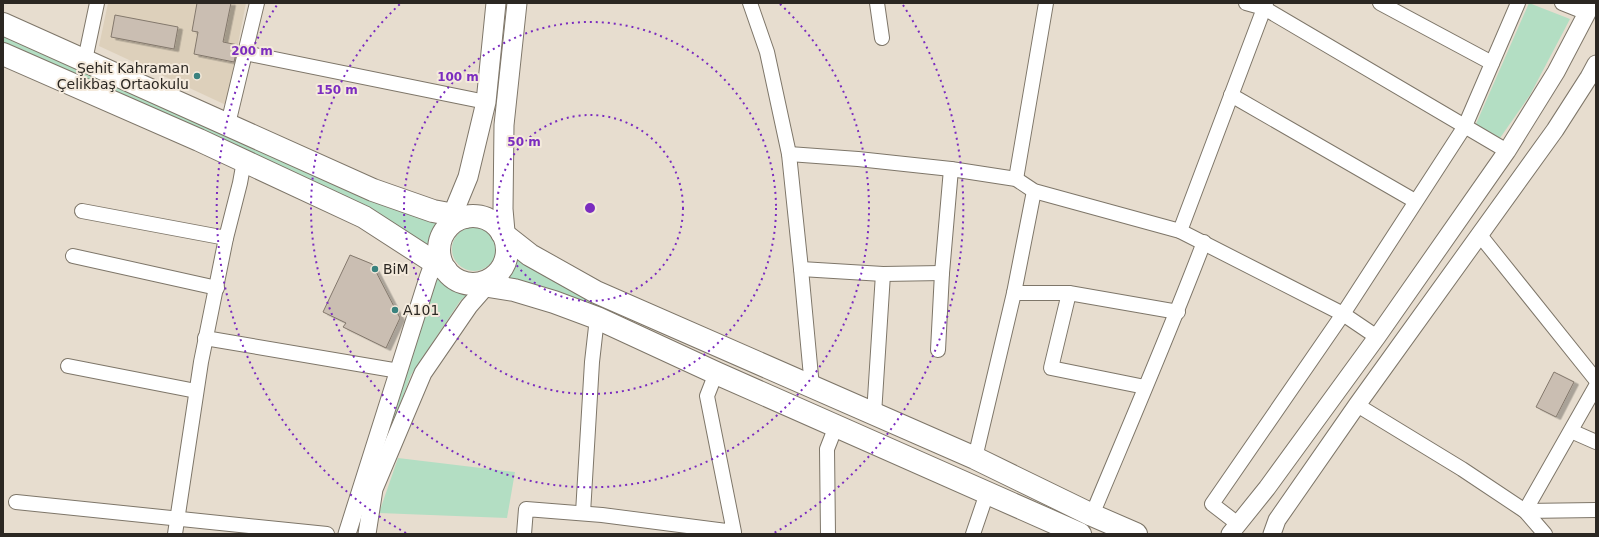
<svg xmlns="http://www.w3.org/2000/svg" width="1599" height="537" font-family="'DejaVu Sans',sans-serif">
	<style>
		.built { fill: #ddd0bb }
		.green { fill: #b3dec3 }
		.building { fill: #cabeb2; stroke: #83786c; filter: url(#shadow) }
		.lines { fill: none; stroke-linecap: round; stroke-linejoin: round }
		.minor-casing { stroke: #7e7669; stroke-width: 16 }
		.tertiary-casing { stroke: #7e7669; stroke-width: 19 }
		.secondary-casing { stroke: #7e7669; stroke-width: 21 }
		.primary-casing { stroke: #7e7669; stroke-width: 24 }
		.minor { stroke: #fff; stroke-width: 14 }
		.tertiary { stroke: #fff; stroke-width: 17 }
		.secondary { stroke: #fff; stroke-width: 19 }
		.primary { stroke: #fff; stroke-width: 22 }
		.ring { fill: none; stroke: #7b2cbf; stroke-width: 2; stroke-dasharray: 2 4 }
		.poi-dot { fill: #3a827e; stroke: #f4eadc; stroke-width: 1.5 }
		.labels { text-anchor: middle; stroke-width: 4; stroke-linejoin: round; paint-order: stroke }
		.poi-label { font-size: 14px; fill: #2b2722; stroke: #f4eadc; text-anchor: start }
		.centre { fill: #7b2cbf; stroke: #f4eadc; stroke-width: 2 }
		.ring-label { font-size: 12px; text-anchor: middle; font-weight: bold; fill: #7b2cbf; stroke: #f4eadc; stroke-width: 4; stroke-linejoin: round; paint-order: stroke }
	</style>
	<defs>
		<filter id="shadow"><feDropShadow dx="4.5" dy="2.5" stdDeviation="0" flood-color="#0004"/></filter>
	</defs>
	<rect width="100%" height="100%" fill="#e7ddcf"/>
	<!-- built -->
	<path class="built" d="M108 3H246L226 105 99 46Z"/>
	<!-- green -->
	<g class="green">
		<path d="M1529 3 1570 19 1530 95 1500 138 1476 124Z"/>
		<path d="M3 33 441 220 433 233 428 248 3 45Z"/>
		<circle cx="474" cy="249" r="22"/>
		<path d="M515 253 619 309 616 314 588 303 503 280 512 268Z"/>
		<path d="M436 278 467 295 460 301 411 375 369 485Z"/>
		<path d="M398 458 515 472 507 518 379 513Z"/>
	</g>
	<!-- building -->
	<g class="building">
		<path d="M197 3H231L223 42 238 45 234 62 194 54 198 32 192 31Z"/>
		<path d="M115 15 178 27 174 49 111 37Z"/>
		<path d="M350 255 372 264 400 318 386 348 343 327 346 323 323 312Z"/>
		<path d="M1554 372 1574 382 1556 417 1536 407Z"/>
	</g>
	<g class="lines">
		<defs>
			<g id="minor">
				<path d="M750 3 767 52 789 154 801 269 812 387"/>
				<path d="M877 3 882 38"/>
				<path d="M1246 3 1264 8 1507 151"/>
				<path d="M1380 3 1492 63"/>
				<path d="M1562 3 1587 13"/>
				<path d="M245 53 486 102"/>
				<path d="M85 60 97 3"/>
				<path d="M1231 95 1415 201"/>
				<path d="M228 124 257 3"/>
				<path d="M789 154 858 159 951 169 1016 179 1034 191 1180 231 1343 314 1377 337"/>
				<path d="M1016 179 1046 3"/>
				<path d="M82 211 226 238"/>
				<path d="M1180 231 1266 3"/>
				<path d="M1479 234 1596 380"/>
				<path d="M73 256 217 288"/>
				<path d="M801 269 883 274 942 273"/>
				<path d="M1014 293H1069L1178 312"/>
				<path d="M1069 293 1051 368 1145 387"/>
				<path d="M205 338 399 371"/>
				<path d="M938 350 942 273 951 169"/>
				<path d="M68 366 196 391"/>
				<path d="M1357 405 1462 469 1525 511 1545 534"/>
				<path d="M874 414 883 274"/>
				<path d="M1571 431 1596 442"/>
				<path d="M975 458 1014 293 1034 191"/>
				<path d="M16 502 327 534"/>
				<path d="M1525 511 1596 386"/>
				<path d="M1525 511 1596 510"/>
				<path d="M583 513 592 362 597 318"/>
				<path d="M1092 515C1130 424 1169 334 1204 242"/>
				<path d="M1238 524 1212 504 1343 314 1465 126 1518 3"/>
				<path d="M175 534 201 362 226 238 240 183 244 161"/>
				<path d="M524 534 526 509 602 515 734 532 707 396 716 373"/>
				<path d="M828 534 827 449 836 426"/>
				<path d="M973 534 987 493"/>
			</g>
			<g id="tertiary">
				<path d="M347 534 428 278 439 248"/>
				<path d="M367 534 374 489 423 373 469 306 497 274"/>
				<path d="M1230 534 1267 488 1377 337 1507 151 1556 72 1587 13 1591 3"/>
				<path d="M1272 534 1277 520 1357 405 1555 130 1589 77 1596 64"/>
			</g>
			<g id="secondary">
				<path d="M447 228 468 177 486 102 496 3"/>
				<path d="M506 243 503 209 504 125 517 3"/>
			</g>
			<g id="primary">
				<path d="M3 24 373 190 433 211 465 217"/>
				<path d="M3 54 199 140 364 217 446 270"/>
				<circle cx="473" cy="250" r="34"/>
				<path d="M502 233 530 255 596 292 975 458 1092 515 1136 534"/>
				<path d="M476 284 514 290 554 302 597 318 716 373 1080 534"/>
			</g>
		</defs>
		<!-- minor casing -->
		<use href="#minor" class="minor-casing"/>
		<!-- tertiary casing -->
		<use href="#tertiary" class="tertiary-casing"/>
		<!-- secondary casing -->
		<use href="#secondary" class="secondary-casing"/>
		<!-- primary casing -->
		<use href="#primary" class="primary-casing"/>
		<!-- minor -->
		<use href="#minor" class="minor"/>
		<!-- tertiary -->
		<use href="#tertiary" class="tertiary"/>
		<!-- secondary -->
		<use href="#secondary" class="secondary"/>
		<!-- primary -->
		<use href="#primary" class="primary"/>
	</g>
	<!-- distance rings -->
	<g class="ring">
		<circle cx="590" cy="208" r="93"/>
		<circle cx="590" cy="208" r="186"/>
		<path d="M780 4A279 279 0 1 1 400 4"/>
		<path d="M406 533A373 373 0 0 1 277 5M903 5A373 373 0 0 1 774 533"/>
	</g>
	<!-- markers -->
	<g class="poi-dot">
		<circle cx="197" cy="76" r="4"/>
		<circle cx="375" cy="269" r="4"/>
		<circle cx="395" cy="310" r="4"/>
	</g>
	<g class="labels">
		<!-- poi labels -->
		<g class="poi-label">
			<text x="189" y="73" text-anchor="end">Şehit Kahraman<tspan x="189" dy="16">Çelikbaş Ortaokulu</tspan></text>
			<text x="383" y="274">BiM</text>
			<text x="403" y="315">A101</text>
		</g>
	</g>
	<circle cx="590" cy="208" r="6" class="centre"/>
	<g class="ring-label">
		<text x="252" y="55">200 m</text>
		<text x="458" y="81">100 m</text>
		<text x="337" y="94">150 m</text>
		<text x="524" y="146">50 m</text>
	</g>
	<!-- border -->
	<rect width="1599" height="537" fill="none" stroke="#2b2722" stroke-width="8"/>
</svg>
